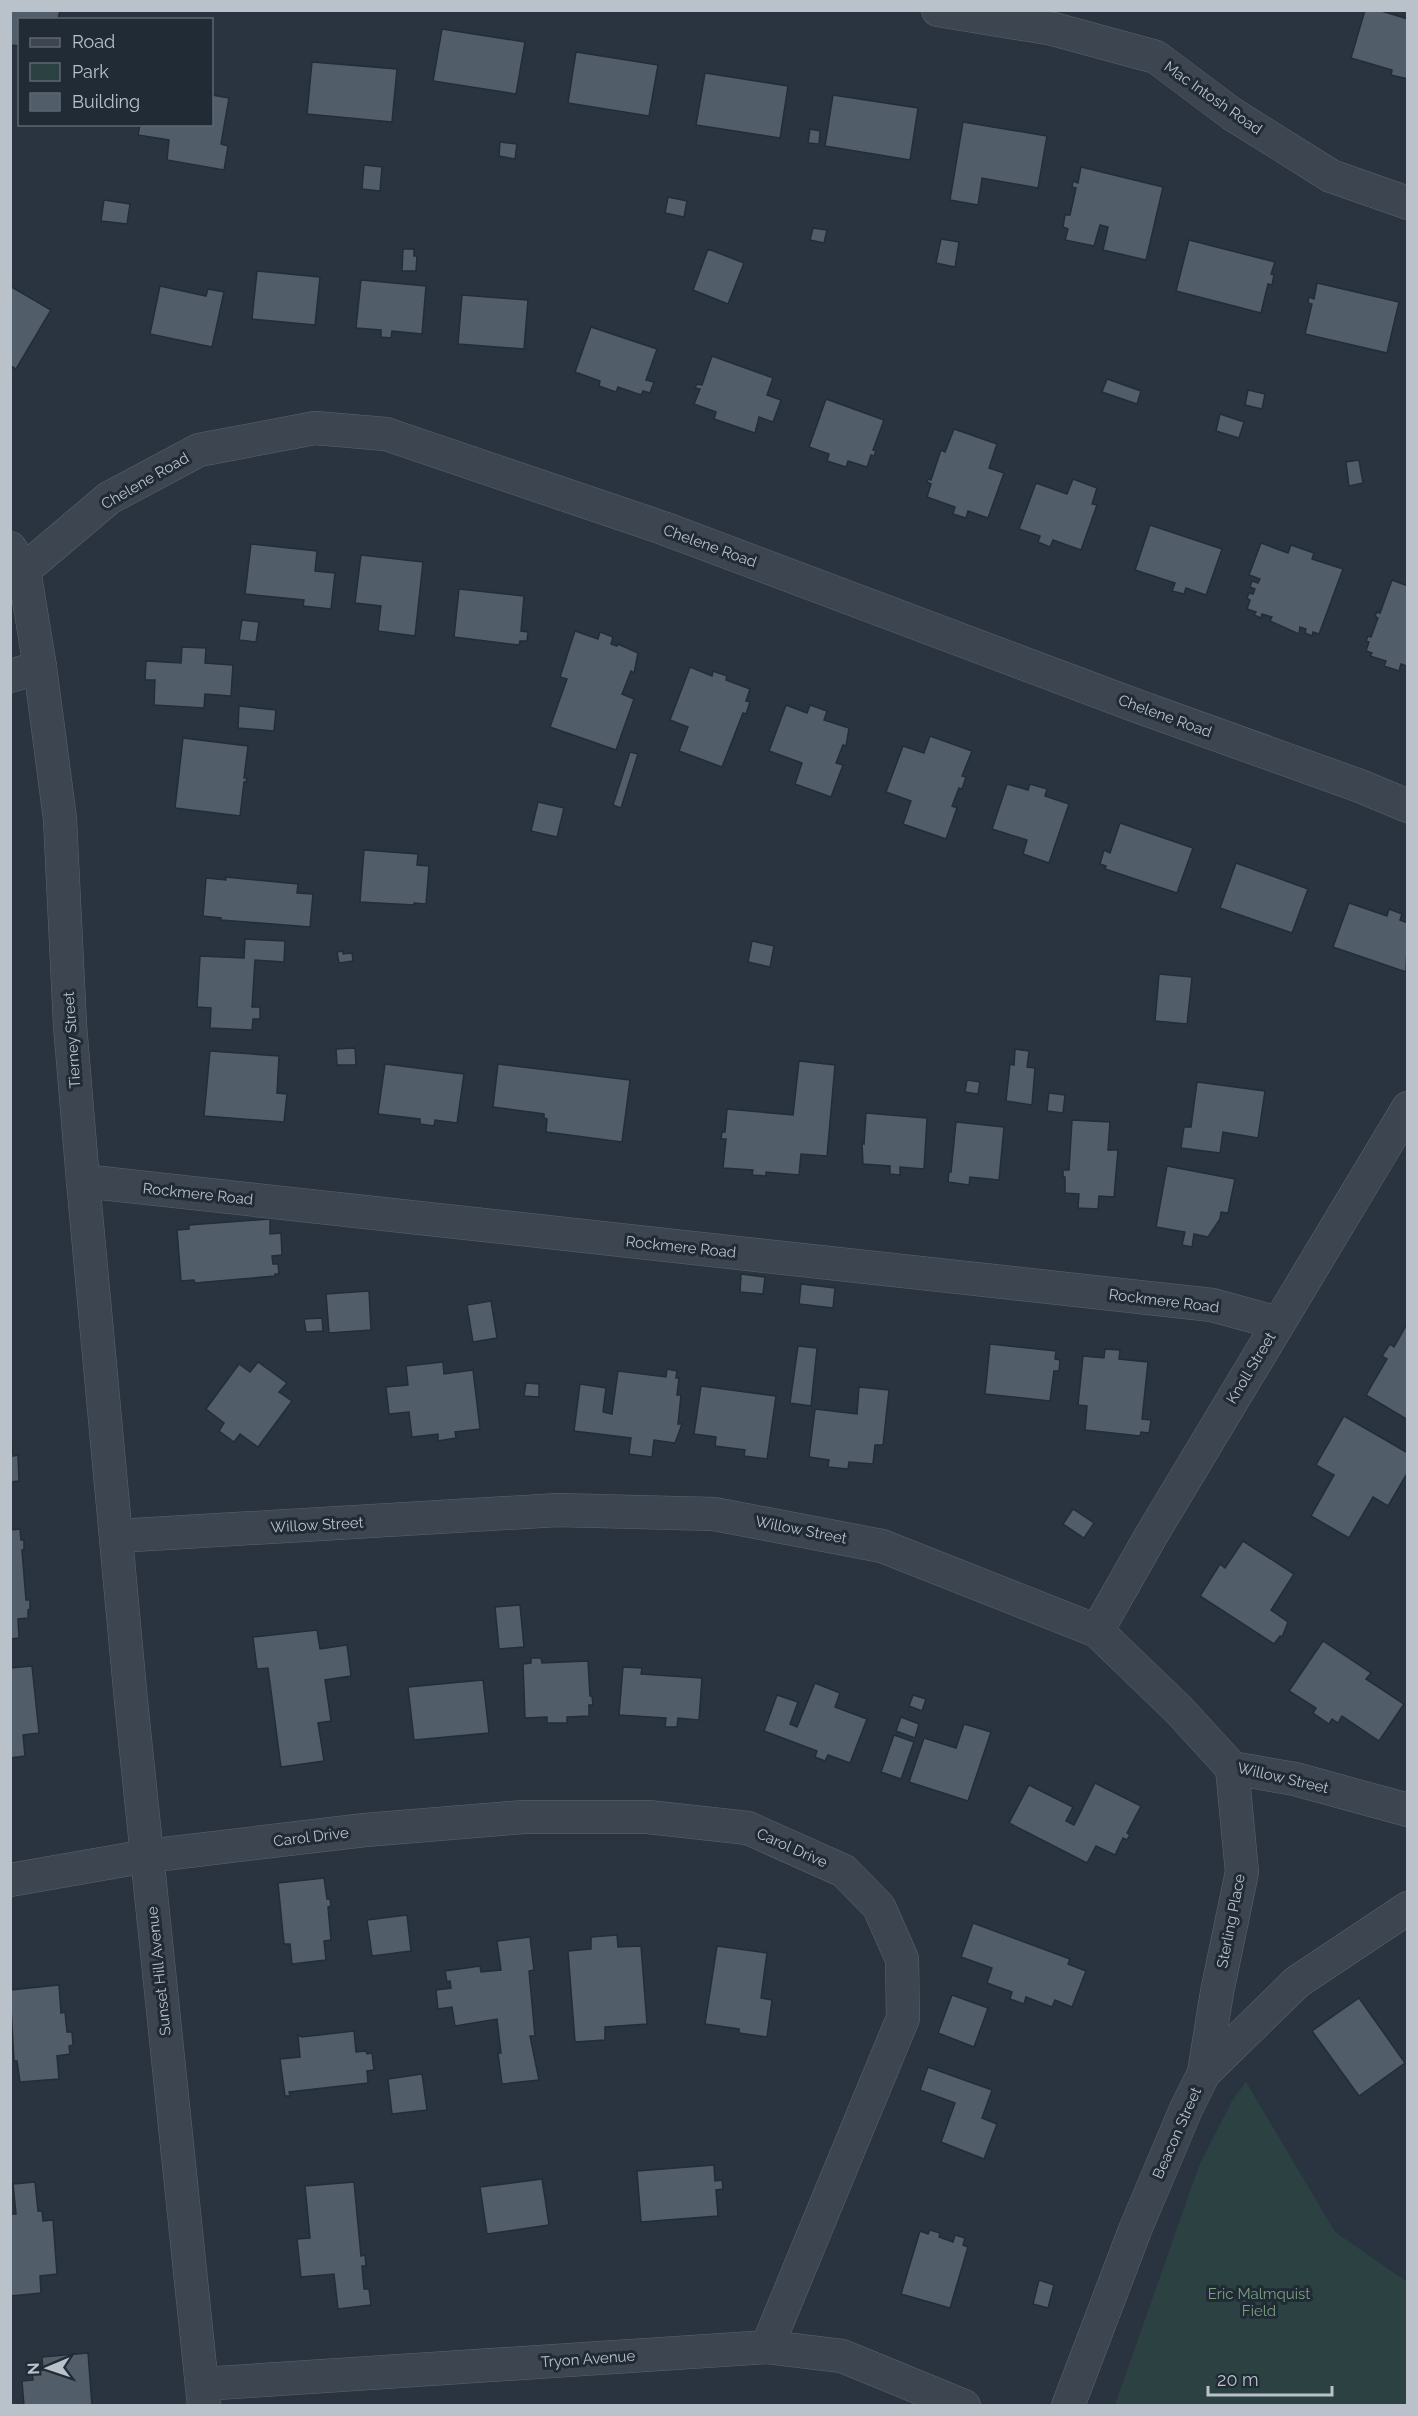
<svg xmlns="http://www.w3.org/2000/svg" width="1418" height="2416" font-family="Raleway,sans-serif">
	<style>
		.green { fill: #2c4242 }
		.building { fill: #525d6a; stroke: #232d37; stroke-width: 1.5 }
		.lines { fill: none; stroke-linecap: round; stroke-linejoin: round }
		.minor-casing { stroke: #5a646d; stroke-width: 34 }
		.minor { stroke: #3d4650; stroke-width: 33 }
		.labels { text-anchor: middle; stroke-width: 6; stroke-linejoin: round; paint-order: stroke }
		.street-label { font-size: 15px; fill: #b9c1ca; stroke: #212b35 }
		.park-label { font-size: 15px; fill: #799e80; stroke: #212b35 }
	</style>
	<rect width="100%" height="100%" fill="#293440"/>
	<!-- green -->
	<path class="green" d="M1246 2082 1335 2232 1407 2282V2405H1115L1199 2166 1232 2101Z"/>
	<!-- building -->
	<g class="building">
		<path d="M10 10H60L58 20H20V46L10 45Z"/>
		<path d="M1365 10H1378L1408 19V79L1391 75 1392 70 1351 58Z"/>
		<path d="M442 29 525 42 516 94 433 81Z"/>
		<path d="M576 52 658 65 649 116 568 103Z"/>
		<path d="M312 62 397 69 392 122 307 114Z"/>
		<path d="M705 73 788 86 780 138 696 125Z"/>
		<path d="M212 95 229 98 221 144 228 146 224 170 167 160 169 140 138 135 140 124H212Z"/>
		<path d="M833 95 918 108 910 160 825 146Z"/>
		<path d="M963 122 1047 136 1038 188 982 178 978 205 950 200Z"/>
		<path d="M810 129 820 131 819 144 808 143Z"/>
		<path d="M500 142 517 144 515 159 499 156Z"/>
		<path d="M364 165 382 167 380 191 362 189Z"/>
		<path d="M1081 167 1163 187 1146 260 1103 250 1108 227 1100 225 1094 246 1065 240 1068 229 1063 227 1065 215H1070L1076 188 1072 187 1073 181 1078 183Z"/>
		<path d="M668 197 687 201 684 217 665 213Z"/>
		<path d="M104 200 130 204 127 224 101 221Z"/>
		<path d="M813 228 827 230 824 243 810 240Z"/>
		<path d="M941 239 959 242 955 267 936 263Z"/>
		<path d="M1189 240 1275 262 1271 274 1274 275 1272 285 1268 284 1261 313 1176 291Z"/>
		<path d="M403 249H414V256H417L416 271H402Z"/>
		<path d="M708 249 744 263 728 304 693 290Z"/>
		<path d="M257 271 320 277 315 325 252 319Z"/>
		<path d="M361 280 426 286 422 334 392 331 391 338 381 337V330L356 328Z"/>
		<path d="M1317 283 1399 302 1387 353 1305 334 1312 304 1308 303 1309 297 1314 299Z"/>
		<path d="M10 286 51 310 16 369 10 365Z"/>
		<path d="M160 286 206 296 208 289 224 292 212 347 150 334Z"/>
		<path d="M462 295 528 300 524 349 458 344Z"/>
		<path d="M591 327 657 349 646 380 654 382 650 393 643 391 641 395 618 387 616 392 599 386 600 381 575 372Z"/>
		<path d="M712 356 773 378 767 395 781 400 773 422 759 417 755 433 714 419 716 412 694 404 700 389 695 388 697 384 702 385Z"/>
		<path d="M1107 379 1141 391 1137 404 1102 392Z"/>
		<path d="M1248 390 1265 394 1262 409 1245 405Z"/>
		<path d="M826 399 884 420 873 450 876 451 874 456 871 455 867 467 848 461 846 467 827 461 829 454 809 447Z"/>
		<path d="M1220 414 1244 422 1239 438 1216 431Z"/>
		<path d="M954 429 997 444 989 468 1004 473 988 518 968 511 966 518 953 514 955 507 927 497 931 484 927 482 928 479 931 480 941 450 945 452Z"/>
		<path d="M1359 460 1363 483 1349 486 1346 462Z"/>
		<path d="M1073 479 1097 488 1092 504 1097 505 1081 550 1053 540 1050 547 1038 542 1040 536 1019 529 1036 483 1067 494Z"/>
		<path d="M1150 525 1222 549 1206 595 1186 588 1184 594 1172 591 1175 583 1135 570Z"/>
		<path d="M1261 543 1288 553 1291 545 1314 553 1312 559 1343 569 1319 634 1313 632 1312 636 1305 633 1306 629 1300 627 1299 634 1270 621 1272 617 1262 614 1261 618 1254 615 1256 612 1247 609 1250 600 1247 598 1249 593 1253 594 1255 589 1250 587 1252 581 1258 583 1260 579 1249 575Z"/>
		<path d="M251 544 317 551 315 571 335 573 331 609 303 606 304 600 245 594Z"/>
		<path d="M361 555 423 562 415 636 378 631 381 606 355 603Z"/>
		<path d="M1392 580 1408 586V669L1407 666 1401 664 1399 671 1384 666 1386 661 1370 656 1372 653 1366 651 1369 642 1366 641 1368 636 1371 637 1378 618 1375 616 1377 612 1380 613Z"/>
		<path d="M459 589 524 596 521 631 528 632 527 641H520L519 645 454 637Z"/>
		<path d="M242 620 259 622 256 642 239 640Z"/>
		<path d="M575 631 598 639 600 632 613 637 611 644 617 646 618 644 638 653 634 673 631 671 622 694 634 699 616 750 550 727 567 679 560 677Z"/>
		<path d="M182 647 206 648 205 663 233 665 231 696 205 694 204 708 154 705 155 680H145L146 661 181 663Z"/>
		<path d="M690 667 712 676 713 671 727 676 726 680 750 689 746 701 750 702 746 714 743 713 722 767 679 751 688 727 670 720Z"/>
		<path d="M786 705 807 713 810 705 827 711 824 720 849 728 846 746 843 745 836 763 843 765 831 797 795 784 802 763 769 751Z"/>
		<path d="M239 706 276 710 274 731 238 728Z"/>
		<path d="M930 736 972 751 962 776 966 777 962 789 959 788 952 806 957 808 946 839 903 824 911 801 886 792 903 746 924 753Z"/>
		<path d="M183 738 248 746 244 778H247L246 782H244L240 816 175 808Z"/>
		<path d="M630 752 638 754 621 808 613 805Z"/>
		<path d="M1007 784 1028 790 1030 784 1047 789 1045 796 1069 804 1049 863 1023 854 1027 840 992 829Z"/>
		<path d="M538 802 564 808 557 837 531 831Z"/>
		<path d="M1120 823 1193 848 1177 893 1105 869 1106 866 1100 864 1104 850 1110 853Z"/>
		<path d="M364 850 418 854 417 865 429 866 426 904 414 903V905L360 902Z"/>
		<path d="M1236 863 1308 889 1292 933 1220 908Z"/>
		<path d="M225 877 298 884 297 893 313 894 310 927 221 920V918L203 916 206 878 226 880Z"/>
		<path d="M1349 903 1387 916 1389 909 1402 914 1400 920 1408 923 1406 972 1333 947Z"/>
		<path d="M245 939 285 941 284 962 255 960 252 1007H260V1019H253L252 1030 210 1028 211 1008 197 1007 200 956 244 958Z"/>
		<path d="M752 941 774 946 770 967 748 962Z"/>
		<path d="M343 951V954L352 953 353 961 339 963 337 952Z"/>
		<path d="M1159 974 1192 977 1187 1024 1155 1021Z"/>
		<path d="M355 1048 356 1065H337L336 1049Z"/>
		<path d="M1015 1049 1029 1051 1027 1067 1035 1068 1032 1105 1006 1101 1010 1064 1014 1065Z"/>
		<path d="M210 1051 279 1056 277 1093 287 1094 284 1122 204 1116Z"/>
		<path d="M799 1061 835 1065 827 1156 801 1154 799 1175 766 1172V1176L752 1175 753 1170 723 1168 726 1139H721L722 1132H725L727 1109 793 1115Z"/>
		<path d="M385 1064 464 1074 457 1123 435 1120 434 1126 420 1124V1119L378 1114Z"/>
		<path d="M498 1064 630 1080 622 1142 546 1132 547 1119 544 1118V1114L493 1107Z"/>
		<path d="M967 1080 980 1082 978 1094 965 1092Z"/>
		<path d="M1197 1082 1265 1091 1258 1138 1223 1132 1220 1153 1181 1148 1184 1127H1191Z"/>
		<path d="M1049 1093 1065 1095 1063 1113 1047 1111Z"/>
		<path d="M866 1113 927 1118 924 1169 900 1167V1175L890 1174V1166L863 1164 862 1143 864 1144Z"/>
		<path d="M1072 1120 1110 1122 1108 1150H1118L1114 1197 1099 1196 1098 1209 1078 1208 1079 1194 1065 1193V1177H1063V1170H1069Z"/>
		<path d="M956 1122 1004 1127 999 1180 970 1177 969 1185 948 1182 949 1172H951Z"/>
		<path d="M1167 1166 1235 1179 1228 1213 1221 1212 1220 1219 1208 1237 1194 1234 1192 1247 1182 1245 1185 1232 1156 1227Z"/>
		<path d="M270 1219V1234L281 1233 282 1255 272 1256 273 1264H278L279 1274H275V1276L195 1283 194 1280 181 1281 177 1230 189 1229V1225Z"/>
		<path d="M741 1274 765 1277 763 1294 740 1292Z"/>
		<path d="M801 1284 835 1288 833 1308 799 1304Z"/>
		<path d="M369 1291 371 1330 329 1333 326 1294Z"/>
		<path d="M491 1301 497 1338 473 1342 467 1305Z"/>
		<path d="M322 1318 323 1331 306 1332 304 1319Z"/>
		<path d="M1406 1326H1408V1420L1366 1395 1387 1359 1382 1356 1390 1344 1394 1347Z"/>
		<path d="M990 1344 1056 1351 1055 1359 1060 1360 1059 1371H1054L1050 1401 985 1394Z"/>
		<path d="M798 1346 817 1348 811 1406 790 1403Z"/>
		<path d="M1105 1349 1120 1350 1119 1359 1148 1362 1142 1419 1151 1420 1149 1433 1141 1432 1140 1436 1085 1430 1087 1406 1078 1405 1083 1356 1104 1358Z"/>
		<path d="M258 1362 287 1383 279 1392 292 1401 258 1447 240 1434 234 1442 219 1431 224 1423 206 1409 239 1364 250 1372Z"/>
		<path d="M443 1362 444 1374 473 1370 480 1429 455 1432 456 1438 438 1441V1434L412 1437 409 1412 389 1414 386 1387 408 1385 406 1366Z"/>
		<path d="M667 1369 677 1371 676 1378H679L677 1395H681L678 1424H682L675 1443 654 1440 652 1457 629 1454 631 1438 574 1431 580 1384 606 1388 603 1412 612 1414 618 1371 666 1377Z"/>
		<path d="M526 1383 539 1384V1397L524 1396Z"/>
		<path d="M701 1386 776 1396 767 1459 744 1456 745 1450 715 1446 716 1437 694 1434Z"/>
		<path d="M859 1387 889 1390 883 1445H875L873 1464 849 1462 848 1469 828 1467 829 1460 809 1457 815 1409 857 1414Z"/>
		<path d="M1344 1416 1408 1453V1472L1388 1506 1373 1497 1349 1538 1311 1516 1334 1475 1316 1465Z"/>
		<path d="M10 1423 13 1456 18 1455 19 1481 10 1482Z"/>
		<path d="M1073 1509 1094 1523 1084 1538 1063 1524Z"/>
		<path d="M20 1529 21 1540H24V1550H22L26 1600H30V1609L28 1610V1618L18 1619 19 1638 10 1639V1530Z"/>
		<path d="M1243 1541 1294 1574 1271 1610 1288 1622 1282 1637 1280 1636 1274 1644 1200 1596 1220 1564 1225 1568Z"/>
		<path d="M520 1605 524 1647 499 1649 495 1607Z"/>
		<path d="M317 1630 320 1649 347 1645 351 1676 325 1680 331 1721 318 1723 324 1761 281 1767 268 1668 257 1669 253 1637Z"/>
		<path d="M1323 1641 1371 1673 1366 1679 1404 1704 1379 1741 1342 1716 1338 1723 1332 1719 1329 1724 1313 1713 1316 1708 1289 1691Z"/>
		<path d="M531 1658H541L542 1663 588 1661 590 1696H592L593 1705H589V1716L567 1717V1723H547V1717L525 1718 523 1664 531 1663Z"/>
		<path d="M32 1666 39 1733 23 1735 25 1756 10 1758V1668Z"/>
		<path d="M623 1667 642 1668 641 1674 702 1678 699 1720 678 1718 677 1727H665L666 1718 619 1715Z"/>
		<path d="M483 1680 489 1733 414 1740 408 1687Z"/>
		<path d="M815 1683 840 1693 835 1707 867 1719 850 1763 828 1755 825 1761 815 1757 817 1751 764 1731 777 1695 798 1702 790 1724 797 1727Z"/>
		<path d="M913 1695 926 1699 922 1711 909 1706Z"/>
		<path d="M901 1717 919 1724 915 1738 896 1731Z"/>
		<path d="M964 1724 991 1732 968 1801 909 1782 924 1738 956 1748Z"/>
		<path d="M894 1735 914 1742 901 1779 881 1772Z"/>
		<path d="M1095 1783 1141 1806 1127 1833 1130 1835 1127 1840 1123 1838 1115 1855 1096 1846 1087 1863 1009 1823 1029 1785 1073 1807 1066 1821 1074 1825Z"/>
		<path d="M324 1878 327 1899H330L331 1906 328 1907 331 1940 324 1941 326 1960 292 1964 290 1944H284L278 1883Z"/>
		<path d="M407 1915 411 1951 372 1956 367 1920Z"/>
		<path d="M973 1923 1070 1959 1068 1964 1086 1971 1072 2007 1055 2000 1052 2007 1026 1997 1024 2004 1010 1999 1012 1992 987 1983 992 1968 961 1957Z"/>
		<path d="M617 1935 618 1947 641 1946 647 2024 605 2027V2040L575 2042 568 1951 591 1949V1937Z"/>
		<path d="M530 1937 534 1970 529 1971 535 2036H530L539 2080 502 2084 498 2053H501L497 2019 455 2026 452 2007 438 2009 436 1990 451 1988 450 1981 447 1982 445 1971 480 1966 481 1972 501 1970 497 1941Z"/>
		<path d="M717 1946 767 1953 761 1998 772 2000 767 2037 739 2033V2029L705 2024Z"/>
		<path d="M59 1985 61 2013 65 2012 67 2032H72L73 2045 69 2046 70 2054 57 2056 59 2079 20 2082 17 2061H14L10 1990Z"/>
		<path d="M952 1995 988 2008 974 2047 938 2033Z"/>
		<path d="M1359 1998 1405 2063 1359 2096 1312 2031Z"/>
		<path d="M354 2031 356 2052 366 2051 367 2054 372 2053 374 2070 367 2071 368 2083 289 2092 290 2096H285L280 2059 300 2057 298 2035 302 2037Z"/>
		<path d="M928 2067 992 2090 982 2118 997 2124 984 2159 941 2142 955 2103 920 2090Z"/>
		<path d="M422 2074 427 2110 392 2114 388 2079Z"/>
		<path d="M714 2165 715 2181 722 2180 723 2189 716 2190 718 2216 641 2222 637 2171Z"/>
		<path d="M542 2179 549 2225 487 2234 480 2187Z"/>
		<path d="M35 2182 38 2211H42L43 2221 53 2220 57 2274 40 2276 41 2293 11 2296 10 2214H16L13 2184Z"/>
		<path d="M354 2182 361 2256 365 2255 366 2266H362L364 2289H369L371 2305 338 2309 334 2274 301 2277 297 2239 310 2238 305 2186Z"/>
		<path d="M930 2230 940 2233 939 2237 953 2242 955 2235 965 2238 963 2245 968 2247 950 2308 901 2294 920 2231 928 2234Z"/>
		<path d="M1039 2280 1054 2285 1048 2308 1033 2304Z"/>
		<path d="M88 2353 92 2406H24L22 2381 33 2380 32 2370H43L42 2357Z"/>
	</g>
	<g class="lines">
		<defs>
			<g id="minor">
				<path d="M938 10 1053 29 1156 57 1232 114 1331 176 1408 203"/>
				<path d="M10 548 24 570 40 667 60 819 70 1025 83 1181 131 1701 204 2406"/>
				<path d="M24 570 109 498 199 450 315 428 386 434 663 528 1137 706 1360 786 1408 806"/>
				<path d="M10 676 40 667"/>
				<path d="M83 1181 1212 1305 1278 1323"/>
				<path d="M117 1536 558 1510 714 1514 882 1546 1097 1631 1179 1710 1232 1768 1295 1779 1408 1810"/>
				<path d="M1097 1631 1152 1534 1408 1108"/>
				<path d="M10 1880 147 1856 365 1830 524 1817H648L748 1828 844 1871 879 1907 902 1959 903 2018 767 2347"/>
				<path d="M1204 2073 1217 1992 1242 1872 1232 1768"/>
				<path d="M202 2384 767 2347 842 2356 964 2406"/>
				<path d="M1068 2406 1135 2230 1186 2109 1204 2073 1297 1982 1408 1908"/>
			</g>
		</defs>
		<!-- minor casing -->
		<use href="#minor" class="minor-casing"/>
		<!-- minor -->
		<use href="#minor" class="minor"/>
	</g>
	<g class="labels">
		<!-- street labels -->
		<g class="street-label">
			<text transform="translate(1213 98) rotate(35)" y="5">Mac Intosh Road</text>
			<text transform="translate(145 481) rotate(-30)" y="5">Chelene Road</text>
			<text transform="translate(710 546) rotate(20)" y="5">Chelene Road</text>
			<text transform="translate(1165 716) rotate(20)" y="5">Chelene Road</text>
			<text transform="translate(72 1040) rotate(-94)" y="5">Tierney Street</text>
			<text transform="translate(198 1194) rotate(6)" y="5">Rockmere Road</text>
			<text transform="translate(681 1247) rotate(6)" y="5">Rockmere Road</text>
			<text transform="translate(1164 1301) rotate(7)" y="5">Rockmere Road</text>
			<text transform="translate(1251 1368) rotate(-59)" y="5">Knoll Street</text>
			<text transform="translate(317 1525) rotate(-3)" y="5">Willow Street</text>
			<text transform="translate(801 1530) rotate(11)" y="5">Willow Street</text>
			<text transform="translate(1283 1778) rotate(13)" y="5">Willow Street</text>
			<text transform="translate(311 1837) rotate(-7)" y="5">Carol Drive</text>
			<text transform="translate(792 1848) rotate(24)" y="5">Carol Drive</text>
			<text transform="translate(1231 1921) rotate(-79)" y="5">Sterling Place</text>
			<text transform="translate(159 1971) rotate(-96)" y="5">Sunset Hill Avenue</text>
			<text transform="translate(1177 2133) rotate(-66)" y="5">Beacon Street</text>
			<text transform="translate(588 2359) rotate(-4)" y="5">Tryon Avenue</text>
		</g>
		<!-- park labels -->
		<g class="park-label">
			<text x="1259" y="2299">Eric Malmquist<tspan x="1259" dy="17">Field</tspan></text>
		</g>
	</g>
	<!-- border -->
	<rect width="1418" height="2416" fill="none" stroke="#b9c1ca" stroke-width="24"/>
	<!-- legend -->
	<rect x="18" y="18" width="195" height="108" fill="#212b35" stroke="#5e6771" stroke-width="1.5"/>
	<rect x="30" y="38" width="30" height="9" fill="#3d4650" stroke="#5e6771" stroke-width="1.5"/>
	<text x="72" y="48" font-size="18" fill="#b9c1ca">Road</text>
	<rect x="30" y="63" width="30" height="18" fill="#2c4242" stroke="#5e6771" stroke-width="1.5"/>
	<text x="72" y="78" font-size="18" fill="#b9c1ca">Park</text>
	<rect x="30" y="93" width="30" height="18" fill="#525d6a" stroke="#5e6771" stroke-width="1.5"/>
	<text x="72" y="108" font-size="18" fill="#b9c1ca">Building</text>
	<!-- north arrow -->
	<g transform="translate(48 2368) rotate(268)" stroke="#212b35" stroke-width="4.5" paint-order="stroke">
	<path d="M0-4.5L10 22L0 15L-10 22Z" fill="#b9c1ca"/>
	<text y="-9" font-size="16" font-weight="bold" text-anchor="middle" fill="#b9c1ca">N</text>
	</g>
	<!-- scale -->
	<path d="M1208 2386v9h124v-9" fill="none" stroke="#b9c1ca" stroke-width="3"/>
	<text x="1217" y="2386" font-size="18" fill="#b9c1ca" stroke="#212b35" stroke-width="4.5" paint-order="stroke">20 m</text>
</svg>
